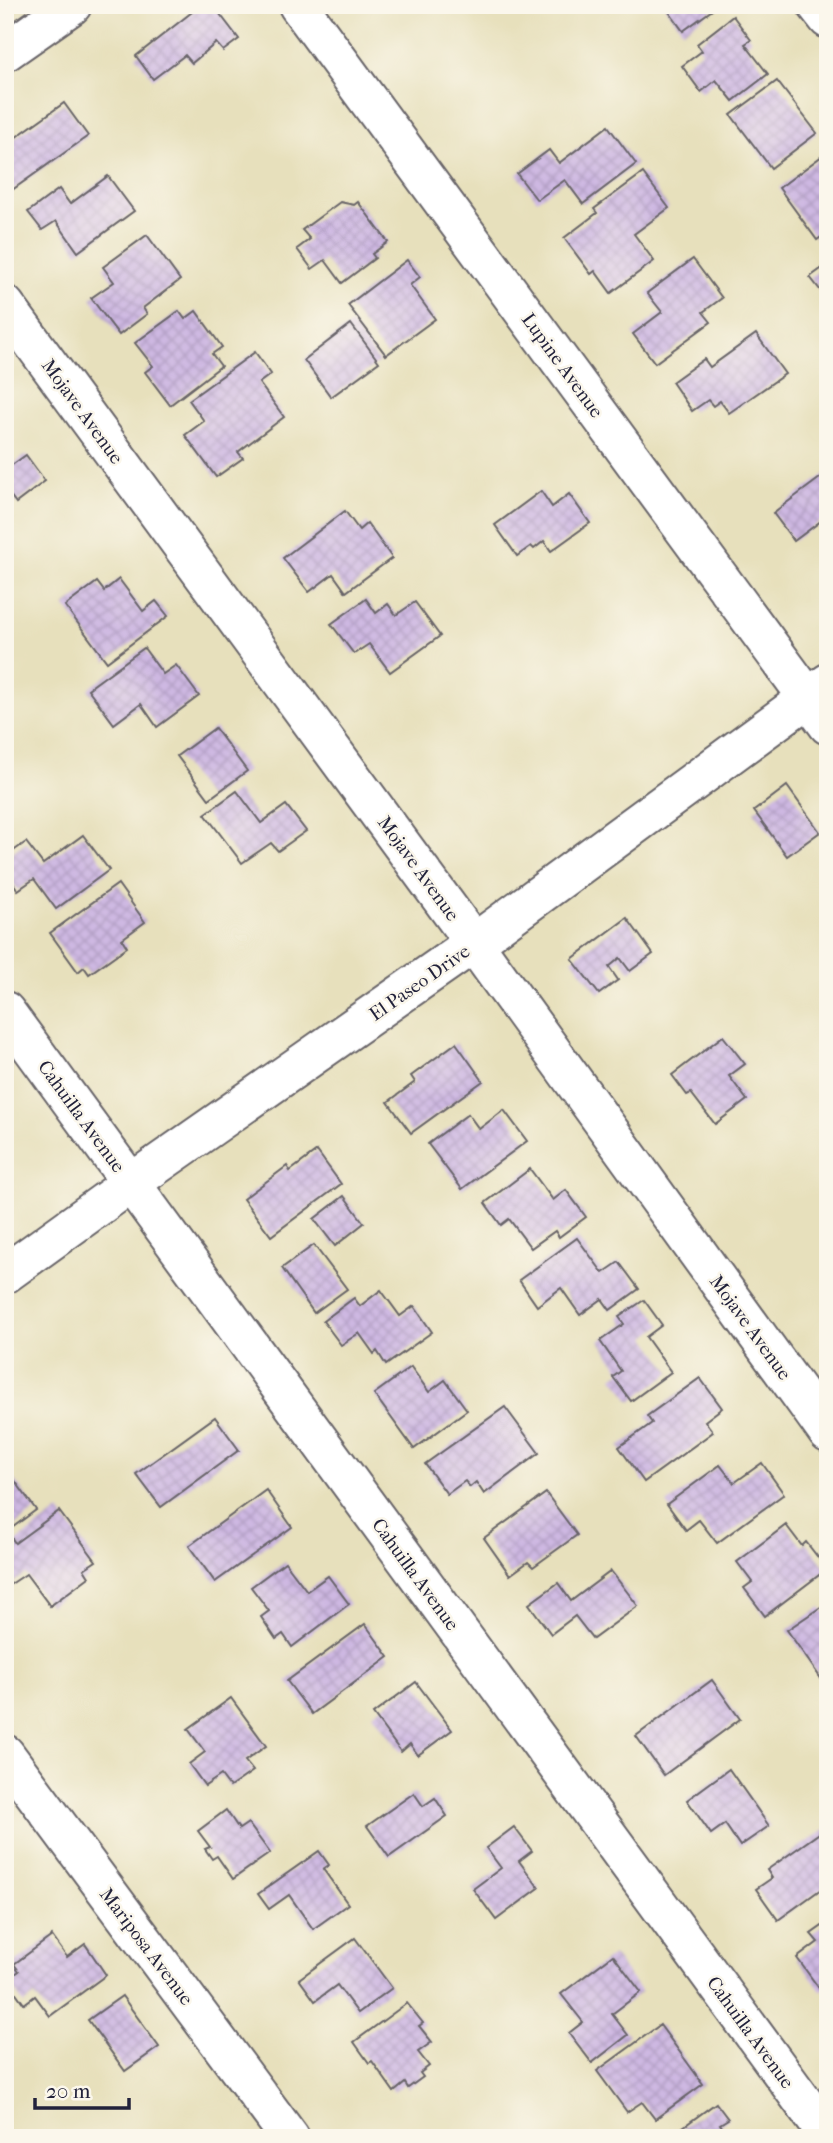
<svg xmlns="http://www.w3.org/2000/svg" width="833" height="2143" font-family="'IM FELL French Canon',serif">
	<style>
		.building { fill: url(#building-cross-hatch) }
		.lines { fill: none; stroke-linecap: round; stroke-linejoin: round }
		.minor-casing { stroke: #676468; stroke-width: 42 }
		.minor { stroke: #fff; stroke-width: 38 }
		.labels { text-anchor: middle; stroke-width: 5; stroke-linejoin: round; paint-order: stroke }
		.street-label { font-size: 19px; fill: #22223b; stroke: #fbf7ec }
	</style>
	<defs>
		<pattern id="building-cross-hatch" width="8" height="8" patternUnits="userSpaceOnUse" patternTransform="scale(1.75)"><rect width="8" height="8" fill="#ceb8e2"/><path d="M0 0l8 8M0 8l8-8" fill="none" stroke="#b19ec3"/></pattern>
	</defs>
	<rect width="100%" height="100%" fill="#fbf7ec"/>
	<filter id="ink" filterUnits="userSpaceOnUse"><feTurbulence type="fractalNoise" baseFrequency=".0143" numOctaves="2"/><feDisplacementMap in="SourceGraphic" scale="14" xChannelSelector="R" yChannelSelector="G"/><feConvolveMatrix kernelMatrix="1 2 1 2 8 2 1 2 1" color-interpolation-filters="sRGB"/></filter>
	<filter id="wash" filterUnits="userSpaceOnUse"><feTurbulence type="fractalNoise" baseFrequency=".00686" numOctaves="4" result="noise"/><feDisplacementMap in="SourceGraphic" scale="28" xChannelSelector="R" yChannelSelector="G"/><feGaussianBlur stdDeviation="1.57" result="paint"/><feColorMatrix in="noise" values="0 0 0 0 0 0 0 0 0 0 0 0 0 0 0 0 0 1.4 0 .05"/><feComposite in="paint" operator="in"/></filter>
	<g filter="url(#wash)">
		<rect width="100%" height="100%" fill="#e7e0bc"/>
		<g id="blocks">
			<!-- building -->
			<g class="building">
				<path d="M201 5H213L239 39 223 51 216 43 192 63 185 55 153 79 136 56Z"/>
				<path d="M664 5H719L683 31Z"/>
				<path d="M733 16 751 40 745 44 768 74 733 101 716 80 701 92 682 66 702 51 697 44Z"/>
				<path d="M777 81 817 133 771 168 731 115Z"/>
				<path d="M64 103 88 136 12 190 5 180V145Z"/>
				<path d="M608 126 636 164 583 204 565 180 537 200 517 174 549 150 559 163Z"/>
				<path d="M822 156 828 164V232L817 240 779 188Z"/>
				<path d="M643 173 669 208 634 234 654 261 611 293 595 271 591 274 564 238 597 213 594 209Z"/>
				<path d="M108 176 134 211 78 252 56 221 42 230 28 212 59 189 70 204Z"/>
				<path d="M340 202 354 205 358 202 388 242 372 254 375 258 342 283 325 260 312 269 297 249 310 239 302 230Z"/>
				<path d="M147 235 180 280 143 308 147 314 119 335 91 298 114 282 103 267Z"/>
				<path d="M693 259 722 298 703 312 711 322 655 363 633 334 662 312 647 293Z"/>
				<path d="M407 260 420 277 410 285 435 319 386 355 348 305Z"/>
				<path d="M828 264V300L810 277Z"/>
				<path d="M179 311 185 319 196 311 222 347 212 354 221 366 170 405 145 372 153 366 135 343Z"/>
				<path d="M351 324 379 362 331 397 304 360Z"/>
				<path d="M756 334 785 374 729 413 720 401 713 406 708 400 692 411 672 382 704 359 710 367Z"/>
				<path d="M255 352 271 374 259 383 284 417 238 452 243 458 216 477 185 435 204 421 189 400Z"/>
				<path d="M26 455 45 481 16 503 10 495 5 498V470Z"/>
				<path d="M828 472V530L821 521 794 541 773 513Z"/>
				<path d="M541 491 552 507 569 494 590 523 551 551 544 541 534 549 531 546 517 556 495 525Z"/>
				<path d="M345 511 359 530 367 523 392 558 346 592 333 574 309 592 283 558Z"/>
				<path d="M119 579 143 611 156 601 168 616 107 662 65 606 97 582 104 591Z"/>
				<path d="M366 599 376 613 388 604 396 615 415 602 440 636 390 672 369 644 354 654 331 624Z"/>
				<path d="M144 648 163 674 176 665 199 696 157 727 141 704 114 724 88 689Z"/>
				<path d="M215 728 247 771 209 799 177 756Z"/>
				<path d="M787 786 820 832 787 856 754 811Z"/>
				<path d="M237 791 261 823 286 805 306 831 278 851 271 843 242 863 205 814Z"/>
				<path d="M83 835 109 870 56 909 34 879 18 890 5 872V857L26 842 43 864Z"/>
				<path d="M118 884 145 922 122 939 127 947 89 974 84 967 78 972 50 933Z"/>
				<path d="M627 918 653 954 630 971 620 958 609 967 618 980 599 994 572 959Z"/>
				<path d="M723 1036 745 1064 729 1076 747 1100 715 1124 691 1093 687 1095 672 1075Z"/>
				<path d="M456 1043 483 1081 411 1133 388 1102 415 1082 411 1076Z"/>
				<path d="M504 1110 527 1141 462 1189 428 1144 468 1114 479 1129Z"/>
				<path d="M317 1151 341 1184 271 1236 243 1199 287 1166 290 1171Z"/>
				<path d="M530 1169 553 1200 566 1190 586 1217 559 1237 555 1231 531 1248 509 1219 501 1225 485 1203Z"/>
				<path d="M344 1196 364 1223 335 1246 314 1219Z"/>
				<path d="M577 1238 603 1273 619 1262 639 1289 610 1310 602 1299 580 1315 561 1288 537 1306 519 1280Z"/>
				<path d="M314 1245 347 1289 314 1313 282 1268Z"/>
				<path d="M381 1290 400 1316 414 1306 432 1332 386 1365 377 1351 374 1354 359 1333 341 1345 323 1321 354 1298 360 1306Z"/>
				<path d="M644 1300 662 1325 646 1337 671 1372 631 1401 613 1377 621 1371 600 1341 624 1324 619 1317Z"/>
				<path d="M411 1367 429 1392 445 1380 467 1410 414 1449 374 1394Z"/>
				<path d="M700 1378 722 1408 705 1421 713 1432 644 1482 619 1447 652 1423 647 1416Z"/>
				<path d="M505 1407 539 1453 484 1494 476 1482 470 1487 465 1481 447 1494 425 1464Z"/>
				<path d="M215 1417 239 1450 161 1507 136 1474Z"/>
				<path d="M762 1463 784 1494 717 1543 699 1520 686 1530 667 1504 720 1465 734 1483Z"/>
				<path d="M5 1467 36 1510 5 1533Z"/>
				<path d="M266 1490 292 1527 215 1582 189 1546Z"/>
				<path d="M546 1493 577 1535 533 1567 528 1562 510 1575 484 1538Z"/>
				<path d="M59 1511 96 1561 84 1569 89 1577 50 1606 26 1574 5 1588V1541L11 1537 15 1543Z"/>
				<path d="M786 1525 802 1546 806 1542 827 1569 765 1616 744 1588 752 1582 737 1562Z"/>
				<path d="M285 1562 307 1591 328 1576 349 1604 292 1647 283 1634 276 1639 261 1617 269 1611 251 1587Z"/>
				<path d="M611 1571 638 1606 593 1639 575 1616 551 1634 529 1604 558 1583 571 1601Z"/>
				<path d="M821 1607 828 1617V1675L822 1680 787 1630Z"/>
				<path d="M365 1624 389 1657 312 1714 287 1681Z"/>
				<path d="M712 1680 740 1719 664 1775 636 1736Z"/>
				<path d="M416 1682 452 1730 418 1755 410 1744 401 1752 373 1714Z"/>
				<path d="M231 1698 266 1746 245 1761 253 1771 230 1787 221 1775 205 1786 189 1764 205 1752 188 1729Z"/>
				<path d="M729 1769 769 1826 740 1846 725 1824 711 1834 687 1800Z"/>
				<path d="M414 1793 423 1806 435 1798 447 1816 389 1857 367 1826Z"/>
				<path d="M226 1810 239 1829 248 1823 270 1853 233 1879 217 1856 212 1859 205 1849 210 1847 198 1831Z"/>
				<path d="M514 1827 532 1851 519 1861 539 1888 496 1920 473 1889 501 1868 486 1848Z"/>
				<path d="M828 1827V1884L778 1920 756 1889 772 1878 767 1870Z"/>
				<path d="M319 1851 329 1865 323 1869 348 1904 313 1929 289 1895 269 1909 258 1894Z"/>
				<path d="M828 1922V1986L821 1991 797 1958 818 1942 811 1934Z"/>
				<path d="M52 1936 67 1957 85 1944 106 1975 50 2016 35 1996 24 2004 7 1980 19 1971 14 1964Z"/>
				<path d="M355 1938 392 1988 358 2013 337 1985 315 2001 299 1979Z"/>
				<path d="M613 1955 641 1992 612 2014 628 2035 592 2063 569 2033 583 2022 561 1994Z"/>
				<path d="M122 1996 159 2047 125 2071 88 2020Z"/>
				<path d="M407 2003 423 2023 419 2026 432 2042 418 2052 429 2066 420 2073 423 2077 408 2088 405 2083 394 2092 372 2061 369 2063 354 2042Z"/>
				<path d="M660 2025 703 2084 655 2119 642 2102 627 2112 597 2071Z"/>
				<path d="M716 2103 728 2119 720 2124 730 2138H668Z"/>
			</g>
		</g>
	</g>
	<g filter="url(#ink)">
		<use href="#blocks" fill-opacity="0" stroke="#676468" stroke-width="2"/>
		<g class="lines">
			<defs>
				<g id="minor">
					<path d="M298 5 828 725"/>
					<path d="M817 5 828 19"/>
					<path d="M5 52 72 5"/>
					<path d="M5 305 457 920 828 1433"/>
					<path d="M5 1011 828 2136"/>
					<path d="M5 1274 131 1183 474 943 828 683"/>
					<path d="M5 1754 290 2138"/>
				</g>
			</defs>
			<!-- minor casing -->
			<use href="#minor" class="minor-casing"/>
			<!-- minor -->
			<use href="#minor" class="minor"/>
		</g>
	</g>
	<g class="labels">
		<!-- street labels -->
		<g class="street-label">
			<text transform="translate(563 365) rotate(54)" y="7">Lupine Avenue</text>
			<text transform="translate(83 411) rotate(54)" y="7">Mojave Avenue</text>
			<text transform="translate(419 868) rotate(54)" y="7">Mojave Avenue</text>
			<text transform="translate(419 982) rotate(-35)" y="7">El Paseo Drive</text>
			<text transform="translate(82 1116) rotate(54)" y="7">Cahuilla Avenue</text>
			<text transform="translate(751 1327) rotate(54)" y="7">Mojave Avenue</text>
			<text transform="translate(416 1574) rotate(54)" y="7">Cahuilla Avenue</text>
			<text transform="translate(147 1946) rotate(53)" y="7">Mariposa Avenue</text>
			<text transform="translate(751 2032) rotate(54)" y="7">Cahuilla Avenue</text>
		</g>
	</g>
	<!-- margin -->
	<rect width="833" height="2143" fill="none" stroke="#fbf7ec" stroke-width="28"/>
	<!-- scale -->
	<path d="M35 2098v10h94v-10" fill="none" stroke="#22223b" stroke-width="3.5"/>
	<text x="46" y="2098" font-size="21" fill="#22223b" stroke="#fbf7ec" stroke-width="5" paint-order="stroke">20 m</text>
</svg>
